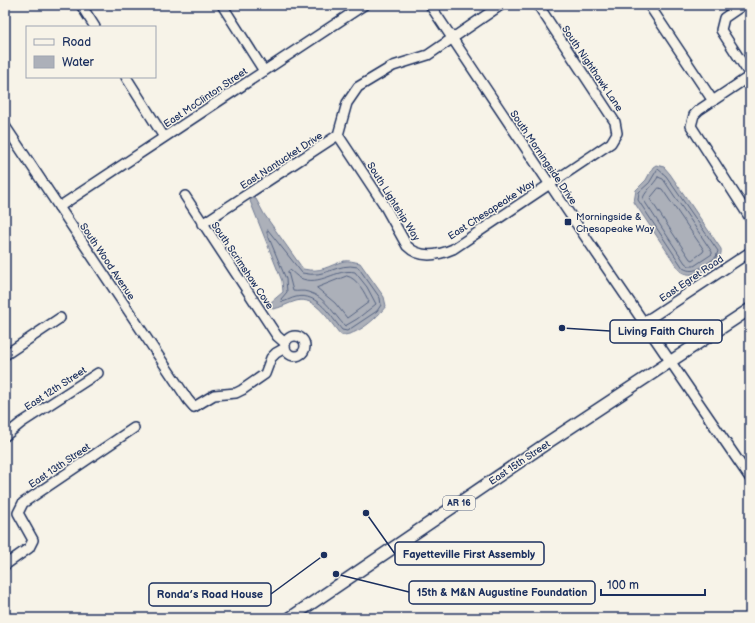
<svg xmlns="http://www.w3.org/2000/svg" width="755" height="623" font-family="'Balsamiq Sans',sans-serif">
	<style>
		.water { fill: #acb0b9; stroke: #727c95 }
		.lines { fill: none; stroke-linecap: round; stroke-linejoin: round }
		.shore { stroke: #556382; stroke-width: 1 }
		.minor-casing { stroke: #1b2f5e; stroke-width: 12 }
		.major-casing { stroke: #1b2f5e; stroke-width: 14 }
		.minor { stroke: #f7f3e8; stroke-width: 9 }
		.major { stroke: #f7f3e8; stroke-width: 11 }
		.poi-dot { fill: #1b2f5e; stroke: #f7f3e8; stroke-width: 1.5 }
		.labels { text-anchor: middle; stroke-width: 3; stroke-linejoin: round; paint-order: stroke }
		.shield { fill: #f7f3e8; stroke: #5d6a87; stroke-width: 1 }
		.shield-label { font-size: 9px; font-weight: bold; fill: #1b2f5e }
		.street-label { font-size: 10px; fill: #1b2f5e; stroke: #f7f3e8 }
		.poi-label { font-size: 10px; fill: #1b2f5e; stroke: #f7f3e8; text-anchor: start }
		.leader { fill: none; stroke: #1b2f5e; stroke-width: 1.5 }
		.callout-dot { fill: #1b2f5e; stroke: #f7f3e8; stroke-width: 1.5 }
		.callout { fill: #f7f3e8; stroke: #1b2f5e; stroke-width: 1.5 }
		.callout-label { font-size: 11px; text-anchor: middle; font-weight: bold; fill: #1b2f5e }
	</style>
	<rect width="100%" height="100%" fill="#f7f3e8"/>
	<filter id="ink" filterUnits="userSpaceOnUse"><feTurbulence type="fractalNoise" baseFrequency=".025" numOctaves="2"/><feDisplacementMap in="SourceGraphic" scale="8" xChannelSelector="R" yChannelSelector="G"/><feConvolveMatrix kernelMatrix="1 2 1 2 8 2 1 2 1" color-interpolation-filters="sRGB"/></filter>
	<g filter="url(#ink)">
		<!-- water -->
		<g class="water">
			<path d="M656 165 664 167 670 174 721 249C724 263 694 282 680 271L634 202 636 190 646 180 653 167Z"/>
			<path d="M252 198 256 199 264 214 303 269C322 273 327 266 344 261 348 260 355 262 360 263L384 297 386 306C377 318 357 336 341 335 330 323 316 295 296 301 288 303 281 308 273 309L269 307 270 303 283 292 282 281 250 201Z"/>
		</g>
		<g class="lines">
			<!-- shore -->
			<g class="shore">
				<path d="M658 169 666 176 718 251 716 257C707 263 695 276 683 268L638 200 639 192 649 183Z"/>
				<path d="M658 177 663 179 712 252V254L694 266H689L685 263 643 199C643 194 655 183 658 177Z"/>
				<path d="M659 188 662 189 704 250 703 252 692 260 690 259 650 199Z"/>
				<path d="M268 230 302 273C327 279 336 262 358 267L380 298 381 305 377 311 347 331 342 330C331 317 318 292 296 297 291 298 287 301 282 302L281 299 287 292 286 279 267 233Z"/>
				<path d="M290 270C293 272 296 276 300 278 320 287 336 268 355 272L367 287 376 304 357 319 345 326C333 314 326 297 308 292 303 290 297 292 293 291L288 272Z"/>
				<path d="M347 276C357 278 365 293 369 302L347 318 335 303 317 288Z"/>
			</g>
			<defs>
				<g id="minor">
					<path d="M81 5 95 27"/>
					<path d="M222 5 264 71"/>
					<path d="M430 5 569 213 750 478"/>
					<path d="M649 5 713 101"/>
					<path d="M743 5 724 18 721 30 750 75"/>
					<path d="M750 76 699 110 694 115 691 126 750 218"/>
					<path d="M126 77 164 137"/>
					<path d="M5 126 188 400 194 407 214 395 236 393 242 390 265 374 271 358 276 353 285 348"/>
					<path d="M338 135 383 203 407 246C420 259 437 256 453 249L611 143 617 133 615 122 538 5"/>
					<path d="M185 196 277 336 285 343"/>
					<path d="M59 207 364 5"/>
					<path d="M202 224 338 135 347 103 358 87 393 66 428 55 501 5"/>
					<path d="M643 322 652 317 750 252"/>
					<circle cx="295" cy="346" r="10"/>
					<path d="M5 355 60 318"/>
					<path d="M5 436 21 423 98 373"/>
					<path d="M5 565 29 548 33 540 18 513 23 503 134 428"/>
				</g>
				<path id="major" d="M290 618 550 441 750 309"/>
			</defs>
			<!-- minor casing -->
			<use href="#minor" class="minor-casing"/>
			<!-- major casing -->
			<use href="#major" class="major-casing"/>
			<!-- minor -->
			<use href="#minor" class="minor"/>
			<!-- major -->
			<use href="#major" class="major"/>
		</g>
	</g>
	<!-- markers -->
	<rect class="poi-dot" x="564" y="218" width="8" height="8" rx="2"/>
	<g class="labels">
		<!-- shield labels -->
		<rect class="shield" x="443" y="496" width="32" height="14" rx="3"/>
		<g class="shield-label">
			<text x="459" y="506">AR 16</text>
		</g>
		<!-- street labels -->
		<g class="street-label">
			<text transform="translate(593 68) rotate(56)" y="4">South Nighthawk Lane</text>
			<text transform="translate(205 97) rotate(-34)" y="4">East McClinton Street</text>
			<text transform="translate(544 157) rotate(56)" y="4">South Morningside Drive</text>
			<text transform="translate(281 160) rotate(-33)" y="4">East Nantucket Drive</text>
			<text transform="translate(394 201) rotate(58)" y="4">South Lightship Way</text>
			<text transform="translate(491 209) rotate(-33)" y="4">East Chesapeake Way</text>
			<text transform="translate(108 261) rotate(56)" y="4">South Wood Avenue</text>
			<text transform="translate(243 265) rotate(56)" y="4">South Scrimshaw Cove</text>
			<text transform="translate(691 278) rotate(-34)" y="4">East Egret Road</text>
			<text transform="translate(55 388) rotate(-33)" y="4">East 12th Street</text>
			<text transform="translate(519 462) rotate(-34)" y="4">East 15th Street</text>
			<text transform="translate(59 465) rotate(-34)" y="4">East 13th Street</text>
		</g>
		<!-- poi labels -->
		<g class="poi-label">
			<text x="576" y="220">Morningside &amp;<tspan x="576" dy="12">Chesapeake Way</tspan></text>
		</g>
	</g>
	<!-- callouts -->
	<path class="leader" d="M562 328L610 331M366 513L395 554M336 574L409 592M324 555L271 594"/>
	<g class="callout-dot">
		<circle cx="562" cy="328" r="4"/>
		<circle cx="366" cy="513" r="4"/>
		<circle cx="336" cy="574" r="4"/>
		<circle cx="324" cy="555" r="4"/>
	</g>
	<g class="callout">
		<rect x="610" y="320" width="112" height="23" rx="4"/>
		<rect x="395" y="542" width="149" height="23" rx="4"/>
		<rect x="409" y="581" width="186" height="23" rx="4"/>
		<rect x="149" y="583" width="122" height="23" rx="4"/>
	</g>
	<g class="callout-label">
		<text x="666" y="335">Living Faith Church</text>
		<text x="469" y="558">Fayetteville First Assembly</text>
		<text x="502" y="596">15th &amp; M&amp;N Augustine Foundation</text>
		<text x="210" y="598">Ronda’s Road House</text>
	</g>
	<!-- margin -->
	<rect width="755" height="623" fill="none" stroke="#f7f3e8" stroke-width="20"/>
	<rect x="10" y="10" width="735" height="603" fill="none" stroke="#1b2f5e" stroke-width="1.5" filter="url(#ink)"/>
	<!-- legend -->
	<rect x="26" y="26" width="130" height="52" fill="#f7f3e8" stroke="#9fa5b1"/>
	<rect x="34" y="39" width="20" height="6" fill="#f7f3e8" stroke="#9fa5b1"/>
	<text x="62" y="46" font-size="12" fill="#1b2f5e">Road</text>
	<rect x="34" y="56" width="20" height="12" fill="#acb0b9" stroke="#9fa5b1"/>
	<text x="62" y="66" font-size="12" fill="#1b2f5e">Water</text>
	<!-- scale -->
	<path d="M601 589v6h104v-6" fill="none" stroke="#1b2f5e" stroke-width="2"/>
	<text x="607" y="589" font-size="12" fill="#1b2f5e" stroke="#f7f3e8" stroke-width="3" paint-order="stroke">100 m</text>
</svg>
